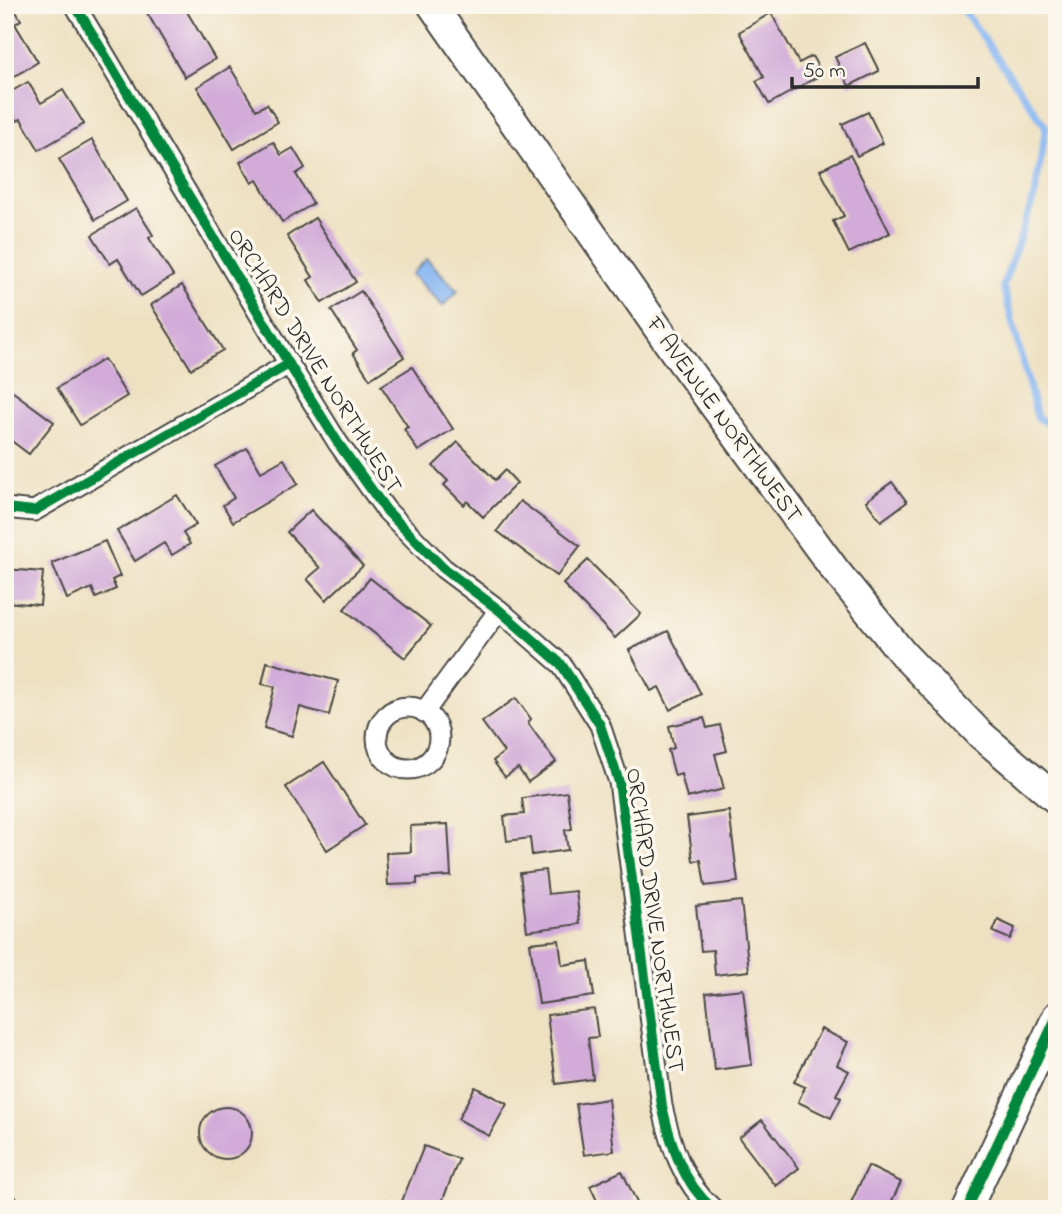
<svg xmlns="http://www.w3.org/2000/svg" width="1062" height="1214" font-family="'Indie Flower',sans-serif">
	<style>
		.water { fill: #88b7f3; stroke: #5a718f; stroke-width: 2 }
		.lines { fill: none; stroke-linecap: round; stroke-linejoin: round }
		.stream { stroke: #88b7f3; stroke-width: 7 }
		.building { fill: #d2abd9 }
		.street-casing { stroke: #484642; stroke-width: 23 }
		.secondary-casing { stroke: #484642; stroke-width: 32 }
		.street { stroke: #fff; stroke-width: 19 }
		.secondary { stroke: #fff; stroke-width: 28 }
		.cycleway-casing { stroke: #fbf7ec; stroke-width: 15 }
		.cycleway { stroke: #00873e; stroke-width: 10 }
		.labels { text-anchor: middle; stroke-width: 7; stroke-linejoin: round; paint-order: stroke }
		.street-label { font-size: 24px; fill: #2b2b2b; stroke: #fbf7ec }
	</style>
	<rect width="100%" height="100%" fill="#fbf7ec"/>
	<filter id="ink" filterUnits="userSpaceOnUse"><feTurbulence type="fractalNoise" baseFrequency=".0143" numOctaves="2"/><feDisplacementMap in="SourceGraphic" scale="14" xChannelSelector="R" yChannelSelector="G"/><feConvolveMatrix kernelMatrix="1 2 1 2 8 2 1 2 1" color-interpolation-filters="sRGB"/></filter>
	<filter id="wash" filterUnits="userSpaceOnUse"><feTurbulence type="fractalNoise" baseFrequency=".00686" numOctaves="4" result="noise"/><feDisplacementMap in="SourceGraphic" scale="28" xChannelSelector="R" yChannelSelector="G"/><feGaussianBlur stdDeviation="1.57" result="paint"/><feColorMatrix in="noise" values="0 0 0 0 0 0 0 0 0 0 0 0 0 0 0 0 0 1.4 0 .05"/><feComposite in="paint" operator="in"/></filter>
	<g filter="url(#wash)">
		<rect width="100%" height="100%" fill="#eee1c2"/>
		<!-- water -->
		<path class="water" d="M427 259 458 291 443 306 411 274Z"/>
		<g class="lines">
			<!-- stream -->
			<path class="stream" d="M960 5 1046 127 1035 194 1003 286 1037 417 1057 430"/>
		</g>
		<g id="blocks">
			<!-- building -->
			<g class="building">
				<path d="M5 5H12L21 20 15 24 38 62 10 79 5 70Z"/>
				<path d="M155 5H183L215 59 185 77 146 11Z"/>
				<path d="M771 13 799 63 812 56 822 74 769 104 756 81 764 77 739 32Z"/>
				<path d="M865 43 879 71 849 86 835 57Z"/>
				<path d="M230 67 256 110 267 104 278 122 234 149 197 87Z"/>
				<path d="M28 82 41 103 63 90 84 124 39 150 21 119 17 121 5 102V95Z"/>
				<path d="M868 112 883 143 857 156 842 124Z"/>
				<path d="M92 140 127 201 95 220 59 159Z"/>
				<path d="M273 142 281 155 293 148 305 168 296 174 313 204 282 222 257 180 252 183 240 162Z"/>
				<path d="M850 155 890 233 849 253 833 221 844 216 820 170Z"/>
				<path d="M136 208 153 235 149 238 173 276 141 296 118 259 110 264 92 235Z"/>
				<path d="M315 218 356 282 322 303 308 280 313 277 287 236Z"/>
				<path d="M182 285 223 350 191 369 151 305Z"/>
				<path d="M361 291 404 357 370 379 353 353 357 350 331 310Z"/>
				<path d="M104 359 127 396 80 425 57 388Z"/>
				<path d="M412 367 453 429 418 451 404 429 408 427 381 386Z"/>
				<path d="M5 386 54 422 29 454 5 436Z"/>
				<path d="M458 442 495 480 505 470 517 483 483 517 467 501 464 505 444 485 448 481 433 466Z"/>
				<path d="M247 448 261 472 284 459 298 484 233 522 223 505 234 498 215 466Z"/>
				<path d="M892 482 907 502 881 521 866 501Z"/>
				<path d="M177 495 196 525 183 533 190 544 172 555 164 543 135 561 117 531Z"/>
				<path d="M520 501 580 546 557 576 497 531Z"/>
				<path d="M311 510 363 566 326 600 307 579 320 568 287 532Z"/>
				<path d="M105 541 120 576 112 580 116 589 96 598 92 588 67 599 52 563Z"/>
				<path d="M588 560 641 614 615 638 563 584Z"/>
				<path d="M5 569 43 572 40 605 5 602Z"/>
				<path d="M370 578 431 626 405 658 344 609Z"/>
				<path d="M668 631 701 694 670 710 659 687 651 691 629 650Z"/>
				<path d="M267 662 338 681 329 715 300 707 292 736 264 728 275 687 262 684Z"/>
				<path d="M516 698 531 719 528 723 556 762 528 782 518 768 505 777 493 761 504 752 482 722Z"/>
				<path d="M704 718 707 728 720 725 727 751 715 754 724 789 687 798 681 774 675 776 668 750 674 748 669 726Z"/>
				<path d="M324 762 365 825 327 850 286 787Z"/>
				<path d="M567 792 572 829 565 830 568 850 532 855 530 838 507 841 504 816 524 814 522 798Z"/>
				<path d="M729 811 738 882 705 886 701 860 693 861 687 817Z"/>
				<path d="M448 824 451 876 417 878V884L388 885 386 853 411 852 410 826Z"/>
				<path d="M545 870 548 894 576 891 580 924 527 931 520 873Z"/>
				<path d="M741 901 749 971 715 975 713 950 701 951 696 906Z"/>
				<path d="M998 920 1015 928 1010 939 993 932Z"/>
				<path d="M559 940 562 965 589 961 594 996 539 1004 530 943Z"/>
				<path d="M743 989 752 1065 715 1070 706 993Z"/>
				<path d="M594 1009 598 1037 588 1038 593 1079 556 1084 547 1015Z"/>
				<path d="M821 1029 848 1042 837 1065 849 1071 836 1095 841 1098 831 1118 798 1102 805 1087 794 1082Z"/>
				<path d="M475 1087 507 1104 489 1136 458 1119Z"/>
				<path d="M608 1099 614 1151 584 1155 576 1104Z"/>
				<circle cx="226" cy="1133" r="26"/>
				<path d="M762 1120 799 1168 776 1186 739 1138Z"/>
				<path d="M424 1146 459 1159 439 1209H380L384 1200 400 1206Z"/>
				<path d="M868 1166 901 1182 888 1209H848Z"/>
				<path d="M622 1171 640 1209H601L590 1186Z"/>
			</g>
		</g>
	</g>
	<g filter="url(#ink)">
		<use href="#blocks" fill-opacity="0" stroke="#484642" stroke-width="2"/>
		<g class="lines">
			<defs>
				<g id="street">
					<path d="M75 5 289 364 338 443 386 510 443 568 499 610 561 664 600 725 619 782 662 1106C671 1145 682 1182 713 1209"/>
					<path d="M5 508 34 511 289 364"/>
					<circle cx="408" cy="738" r="31"/>
					<path d="M424 712 499 610"/>
				</g>
				<g id="secondary">
					<path d="M432 5 676 354 835 570 903 654 980 734 1057 800"/>
					<path d="M5 1208 6 1209"/>
					<path d="M967 1209 1057 1016"/>
				</g>
			</defs>
			<!-- street casing -->
			<use href="#street" class="street-casing"/>
			<!-- secondary casing -->
			<use href="#secondary" class="secondary-casing"/>
			<!-- street -->
			<use href="#street" class="street"/>
			<!-- secondary -->
			<use href="#secondary" class="secondary"/>
			<defs>
				<g id="cycleway">
					<path d="M75 5 289 364 338 443 386 510 443 568 499 610 561 664 600 725 619 782 662 1106C671 1145 682 1182 713 1209"/>
					<path d="M5 508 34 511 289 364"/>
					<path d="M967 1209 1057 1016"/>
				</g>
			</defs>
			<!-- cycleway casing -->
			<use href="#cycleway" class="cycleway-casing"/>
			<!-- cycleway -->
			<use href="#cycleway" class="cycleway"/>
		</g>
	</g>
	<g class="labels">
		<!-- street labels -->
		<g class="street-label">
			<text transform="translate(316 360) rotate(58)" y="8">ORCHARD DRIVE NORTHWEST</text>
			<text transform="translate(725 419) rotate(54)" y="8">F AVENUE NORTHWEST</text>
			<text transform="translate(656 920) rotate(82)" y="8">ORCHARD DRIVE NORTHWEST</text>
		</g>
	</g>
	<!-- margin -->
	<rect width="1062" height="1214" fill="none" stroke="#fbf7ec" stroke-width="28"/>
	<!-- scale -->
	<path d="M792 77v10h186v-10" fill="none" stroke="#2b2b2b" stroke-width="3.5"/>
	<text x="803" y="77" font-size="21" fill="#2b2b2b" stroke="#fbf7ec" stroke-width="5" paint-order="stroke">50 m</text>
</svg>
